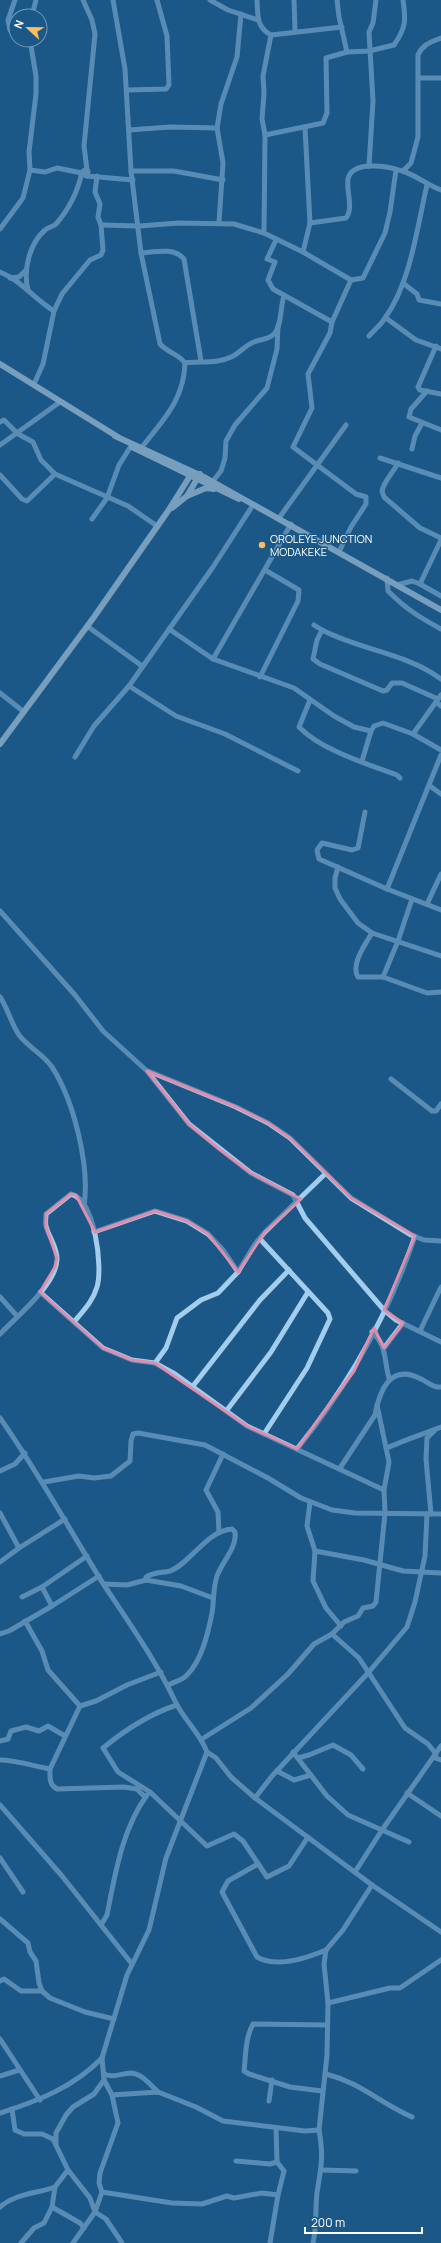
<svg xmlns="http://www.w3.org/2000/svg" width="441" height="2243" font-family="Manrope,sans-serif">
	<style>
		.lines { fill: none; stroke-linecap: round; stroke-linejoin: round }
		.minor { stroke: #a3cdec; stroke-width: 5 }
		.major { stroke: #e8f4ff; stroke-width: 6 }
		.marked { fill: none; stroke: #e08cad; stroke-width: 3; stroke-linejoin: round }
		.poi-dot { fill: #fdbc60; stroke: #1b5887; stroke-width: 1.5 }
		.labels { text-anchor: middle; stroke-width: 3; stroke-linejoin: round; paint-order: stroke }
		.poi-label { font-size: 11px; fill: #fff; stroke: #1b5887; text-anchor: start }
	</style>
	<rect width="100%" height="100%" fill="#1b5887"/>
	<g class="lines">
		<!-- minor -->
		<g class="minor">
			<path d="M83 0 92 20 95 34 84 146 87 170"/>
			<path d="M113 0 125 69 131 171 141 253 160 344C168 353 179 354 185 363 184 400 163 420 142 447"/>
			<path d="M210 0 228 10 258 20"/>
			<path d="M257 0C258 15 256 27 271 35L342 27"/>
			<path d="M294 0 295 31"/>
			<path d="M337 0 339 17 347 52"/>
			<path d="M32 16 36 0"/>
			<path d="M10 30 8 20 15 0"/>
			<path d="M419 78H441"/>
			<path d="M128 90 166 89 169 85 167 36 157 0"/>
			<path d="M129 130 170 127 217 128"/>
			<path d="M265 135 323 123 327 113 326 58 347 52 369 51 394 45C406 28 406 20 403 0"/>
			<path d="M369 166 373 101 369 32 373 23 376 0"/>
			<path d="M30 170 45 172 57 168 82 173"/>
			<path d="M131 171H174L223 180"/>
			<path d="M403 171 411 163 418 137V55C423 44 431 42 441 38"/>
			<path d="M87 176 133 180"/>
			<path d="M219 222 223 163 217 128 221 104 237 57 241 14"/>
			<path d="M310 223 346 218C354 208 346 191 348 179 352 160 388 166 402 171 416 175 427 185 441 190"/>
			<path d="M101 225 139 226 179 223 234 224 264 233 303 252 351 280 363 278 385 233 390 212 396 170"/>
			<path d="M0 229 23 198 30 170 29 152 36 94V76L30 40"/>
			<path d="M264 233 265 135 262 119 264 93 263 76 271 35"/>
			<path d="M276 240 267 259 275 262 268 280 273 289 332 322"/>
			<path d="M303 252 310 223 305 128"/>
			<path d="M141 253C155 252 174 247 184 259L201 361"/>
			<path d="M0 272C21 280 35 300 54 311"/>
			<path d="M10 278 19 277 25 271"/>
			<path d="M403 283 417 294 419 300 441 304"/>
			<path d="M28 290C23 271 29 244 45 230 48 227 53 227 56 224 69 209 78 191 82 172L85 170 88 171 87 176 82 174"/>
			<path d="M386 318 416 340 441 349"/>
			<path d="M369 336C374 330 381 325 385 318 411 282 417 227 427 185"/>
			<path d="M436 346 418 387 420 390 441 394"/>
			<path d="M185 363C200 361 217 364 231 357 240 353 244 346 254 342 260 339 268 340 274 334 282 326 280 307 284 296"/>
			<path d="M34 384 43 364 54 311 62 294 90 260 101 255 103 250 101 225 98 217 100 204 95 192 97 176"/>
			<path d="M427 391 411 409 409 417 441 430"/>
			<path d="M0 422 4 420 18 434 33 442 41 460 55 474 128 506 157 526"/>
			<path d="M0 445 60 402"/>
			<path d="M412 449 415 436 422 423"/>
			<path d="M380 458 441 478"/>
			<path d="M398 463C393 473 384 481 382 491L384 497 420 528 441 538"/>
			<path d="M0 475 22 499 27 501 55 474"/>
			<path d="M213 481 221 471 225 458 226 441 235 425 267 388 277 349 278 326"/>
			<path d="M279 518 346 425"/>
			<path d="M92 519 107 498 119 465 131 446"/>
			<path d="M339 552 351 527 366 504V497L356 494 293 447 312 408 308 374 330 333 332 322 351 280"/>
			<path d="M387 578 388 591C406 609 419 617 441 629"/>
			<path d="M420 584 441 596"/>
			<path d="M397 585 412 581 420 584 441 540"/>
			<path d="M314 625 322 630 317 640 313 659 320 664 383 691 387 690 392 683H402L438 699"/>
			<path d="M87 626 142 666"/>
			<path d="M169 629 213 659 294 688 334 716 354 727 371 731"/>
			<path d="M322 630C360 650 406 653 441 679"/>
			<path d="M213 659 291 524"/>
			<path d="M260 677 298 601 299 590 265 570"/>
			<path d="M129 686 176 716 225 734 298 771"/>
			<path d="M0 693 24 712"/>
			<path d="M310 700 299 727C321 750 367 764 397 775L400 778"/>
			<path d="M436 702 441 706"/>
			<path d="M413 734 441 695"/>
			<path d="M75 757 94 726 129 686 213 567 253 505"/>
			<path d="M362 761 371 731 374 726 383 723 413 734 441 750"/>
			<path d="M430 786 441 794"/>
			<path d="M365 812 358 848 352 850 322 843 317 850 319 859 387 889 441 910"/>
			<path d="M338 867 335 878V888L340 899 358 923 372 933 441 956"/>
			<path d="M387 889 441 755"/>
			<path d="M427 904 441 874"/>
			<path d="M0 911 75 995 103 1031 147 1071 189 1124 251 1173 293 1195 305 1218 384 1310 396 1320 441 1342"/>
			<path d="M372 933C366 943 350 965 358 977H383L427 993 441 992"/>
			<path d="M383 977 398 941 412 899"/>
			<path d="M0 997C8 1009 11 1023 19 1035 28 1047 44 1055 52 1067 74 1101 90 1166 84 1206"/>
			<path d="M148 1071 236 1107 268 1123 290 1138 351 1198 411 1235 424 1240 441 1241"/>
			<path d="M391 1079 432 1111H436L441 1104"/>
			<path d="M94 1232 155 1211 187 1221 208 1234 223 1250 238 1272"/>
			<path d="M260 1239 328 1313 330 1319 307 1368 264 1434"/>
			<path d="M40 1292 103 1348 132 1360 155 1363 175 1374 247 1426 384 1490"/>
			<path d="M0 1297 17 1316"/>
			<path d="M420 1331 441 1287"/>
			<path d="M372 1332C387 1345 384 1361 389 1378"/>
			<path d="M0 1334C17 1316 57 1284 57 1259 57 1246 49 1238 46 1226 45 1223 46 1218 46 1214L71 1194C95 1200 103 1267 97 1287 93 1301 83 1311 74 1322"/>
			<path d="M384 1348 403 1323"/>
			<path d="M155 1363 166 1348 177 1318 201 1300 218 1293 238 1272 255 1244 265 1232 325 1174"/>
			<path d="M193 1386 260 1300 289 1270"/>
			<path d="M227 1410 271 1352 308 1292"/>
			<path d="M0 1418C38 1472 69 1529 104 1585 130 1624 156 1661 176 1703 185 1721 200 1733 207 1752L166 1858 149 1930 127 1975 102 2058 104 2080 112 2095 118 2123 100 2173 99 2183 102 2192 95 2212 73 2243"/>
			<path d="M387 1448C404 1440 423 1434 441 1427"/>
			<path d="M297 1449C348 1386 389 1313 415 1236"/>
			<path d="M340 1468 375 1415C380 1389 391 1363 421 1379 428 1382 433 1388 441 1387"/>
			<path d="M0 1471 15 1464 25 1453"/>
			<path d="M44 1482 79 1476 94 1478 111 1476 130 1461 131 1441 133 1434 138 1433 205 1445 268 1478 301 1498 332 1510 355 1513 441 1514"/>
			<path d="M310 1502 307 1526 315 1551 364 1560 403 1571 441 1573"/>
			<path d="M0 1513 19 1548"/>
			<path d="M431 1514 426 1459 427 1438 435 1430"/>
			<path d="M219 1533 218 1512 206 1490 223 1454"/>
			<path d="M315 1551 313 1581 326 1608 341 1626"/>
			<path d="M0 1562 19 1548 65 1519"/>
			<path d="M146 1580V1577C154 1572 162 1573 170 1571 191 1563 206 1531 232 1529L235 1532C237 1548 223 1560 217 1576 213 1588 214 1601 212 1613 208 1633 202 1660 187 1675 183 1680 174 1682 168 1685"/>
			<path d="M104 1584 127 1585 146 1580 181 1586 213 1598"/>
			<path d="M42 1587 52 1606"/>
			<path d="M22 1597 42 1587 87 1556"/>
			<path d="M25 1621 42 1651 48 1670 80 1706"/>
			<path d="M0 1634 9 1631 52 1606 99 1576"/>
			<path d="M332 1634 359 1658 405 1728 428 1744 436 1754 435 1758 441 1760"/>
			<path d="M177 1705C149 1714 125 1730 103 1748L118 1772 150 1792 207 1846 234 1834 243 1841 267 1877 289 1866 308 1837"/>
			<path d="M202 1739 251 1708 288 1674 314 1644 332 1634 344 1622 358 1616 363 1608 373 1606 376 1602 385 1513 384 1490 389 1462 377 1405"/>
			<path d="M0 1741 8 1739 11 1731 26 1727 39 1731 48 1726 65 1736"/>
			<path d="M207 1752 216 1758 231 1777 255 1798 372 1885 441 1932"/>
			<path d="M293 1752 327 1796 348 1815 409 1842"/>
			<path d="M298 1758 309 1755 333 1745 351 1755 363 1769"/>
			<path d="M0 1760C16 1760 34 1766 50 1769"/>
			<path d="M277 1771 294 1780 311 1775"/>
			<path d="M407 1793 441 1816"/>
			<path d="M145 1797 137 1789 124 1787 57 1789C49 1785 50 1778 50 1769L80 1706 96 1701 127 1685 161 1672"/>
			<path d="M255 1798 272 1776 368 1673 407 1627 415 1602 425 1556 427 1514"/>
			<path d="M0 1805 62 1876 132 1964"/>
			<path d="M0 1858 23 1892"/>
			<path d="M258 1864 228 1881 222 1892 257 1957C276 1968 307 1958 326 1950"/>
			<path d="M355 1872 382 1830 441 1746"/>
			<path d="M0 1919 28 1943 30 1952 36 1961 39 1983 42 1991 50 1998 85 2012 114 2019"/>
			<path d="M101 1925 107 1915C115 1875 122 1829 147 1795"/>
			<path d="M0 1981 4 1979 21 1991H42"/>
			<path d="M328 2003 390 1988H400L441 1960"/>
			<path d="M0 2039 40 2100"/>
			<path d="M104 2074C113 2078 120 2074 130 2073 142 2073 151 2086 158 2092"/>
			<path d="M326 2074C361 2083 380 2103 412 2117"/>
			<path d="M0 2076 19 2070"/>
			<path d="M322 2091 290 2087 249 2074 244 2071C246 2054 245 2039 253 2024L327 2025"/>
			<path d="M112 2095 158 2092 196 2107 223 2121 305 2131 319 2130 327 2055 328 2003 324 1964 326 1950 343 1930 372 1885"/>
			<path d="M269 2101 272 2080"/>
			<path d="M12 2109 15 2130 24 2134H42L53 2139 68 2170 90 2198 95 2212 106 2219 122 2243"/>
			<path d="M0 2113C38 2101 74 2087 102 2058"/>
			<path d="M56 2143V2133L66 2115 73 2107 94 2094 104 2080"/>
			<path d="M236 2161 270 2164 277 2162 276 2128"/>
			<path d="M322 2170 356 2171"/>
			<path d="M102 2192 172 2203 202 2204 227 2196 234 2198 262 2193 278 2195"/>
			<path d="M0 2207C16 2193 36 2194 55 2187"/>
			<path d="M52 2207 80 2223 84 2228"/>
			<path d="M21 2243 34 2228 44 2223 52 2207 55 2187 68 2170"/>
			<path d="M270 2243 278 2195 284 2171 277 2162"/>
			<path d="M313 2243C317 2226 315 2210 317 2193 321 2166 324 2158 319 2130"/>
		</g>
		<!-- major -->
		<g class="major">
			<path d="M0 364 118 437"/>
			<path d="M115 436 206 478 441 610"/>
			<path d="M132 447 239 499"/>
			<path d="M187 496 206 488 214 489"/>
			<path d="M172 508 187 496 197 479 196 475"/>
			<path d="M0 744 94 617 168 511 190 476 200 474"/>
		</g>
	</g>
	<!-- marked area -->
	<path d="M0 0H441V2243H0ZM147 1071 236 1107 268 1123 290 1138 351 1198 415 1236 384 1310 403 1323 384 1348 374 1328 354 1371 297 1449 247 1426 155 1363 132 1360 103 1348 40 1292 55 1267 57 1258 46 1227V1214L71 1194 76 1195 95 1232 155 1211 187 1221 208 1234 238 1272 265 1232 301 1199 251 1173 219 1149 189 1124Z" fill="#1b5887" fill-opacity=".55" fill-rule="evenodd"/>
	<path class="marked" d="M147 1071 236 1107 268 1123 290 1138 351 1198 415 1236 384 1310 403 1323 384 1348 374 1328 354 1371 297 1449 247 1426 155 1363 132 1360 103 1348 40 1292 55 1267 57 1258 46 1227V1214L71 1194 76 1195 95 1232 155 1211 187 1221 208 1234 238 1272 265 1232 301 1199 251 1173 219 1149 189 1124Z"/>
	<!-- markers -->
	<circle class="poi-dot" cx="262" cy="545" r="4"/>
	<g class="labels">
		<!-- poi labels -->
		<g class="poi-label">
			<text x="270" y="543">OROLEYE JUNCTION<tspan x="270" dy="13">MODAKEKE</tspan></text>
		</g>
	</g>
	<!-- north arrow -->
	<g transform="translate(28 28) rotate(292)"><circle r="19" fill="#1b5887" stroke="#769bb7"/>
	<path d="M0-3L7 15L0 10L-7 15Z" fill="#fdbc60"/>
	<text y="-6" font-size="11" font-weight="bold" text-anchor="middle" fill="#ffffff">N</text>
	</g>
	<!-- scale -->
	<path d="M305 2227v6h117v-6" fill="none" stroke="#ffffff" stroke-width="2"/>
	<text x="311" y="2227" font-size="12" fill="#ffffff" stroke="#1b5887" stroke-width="3" paint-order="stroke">200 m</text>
</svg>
